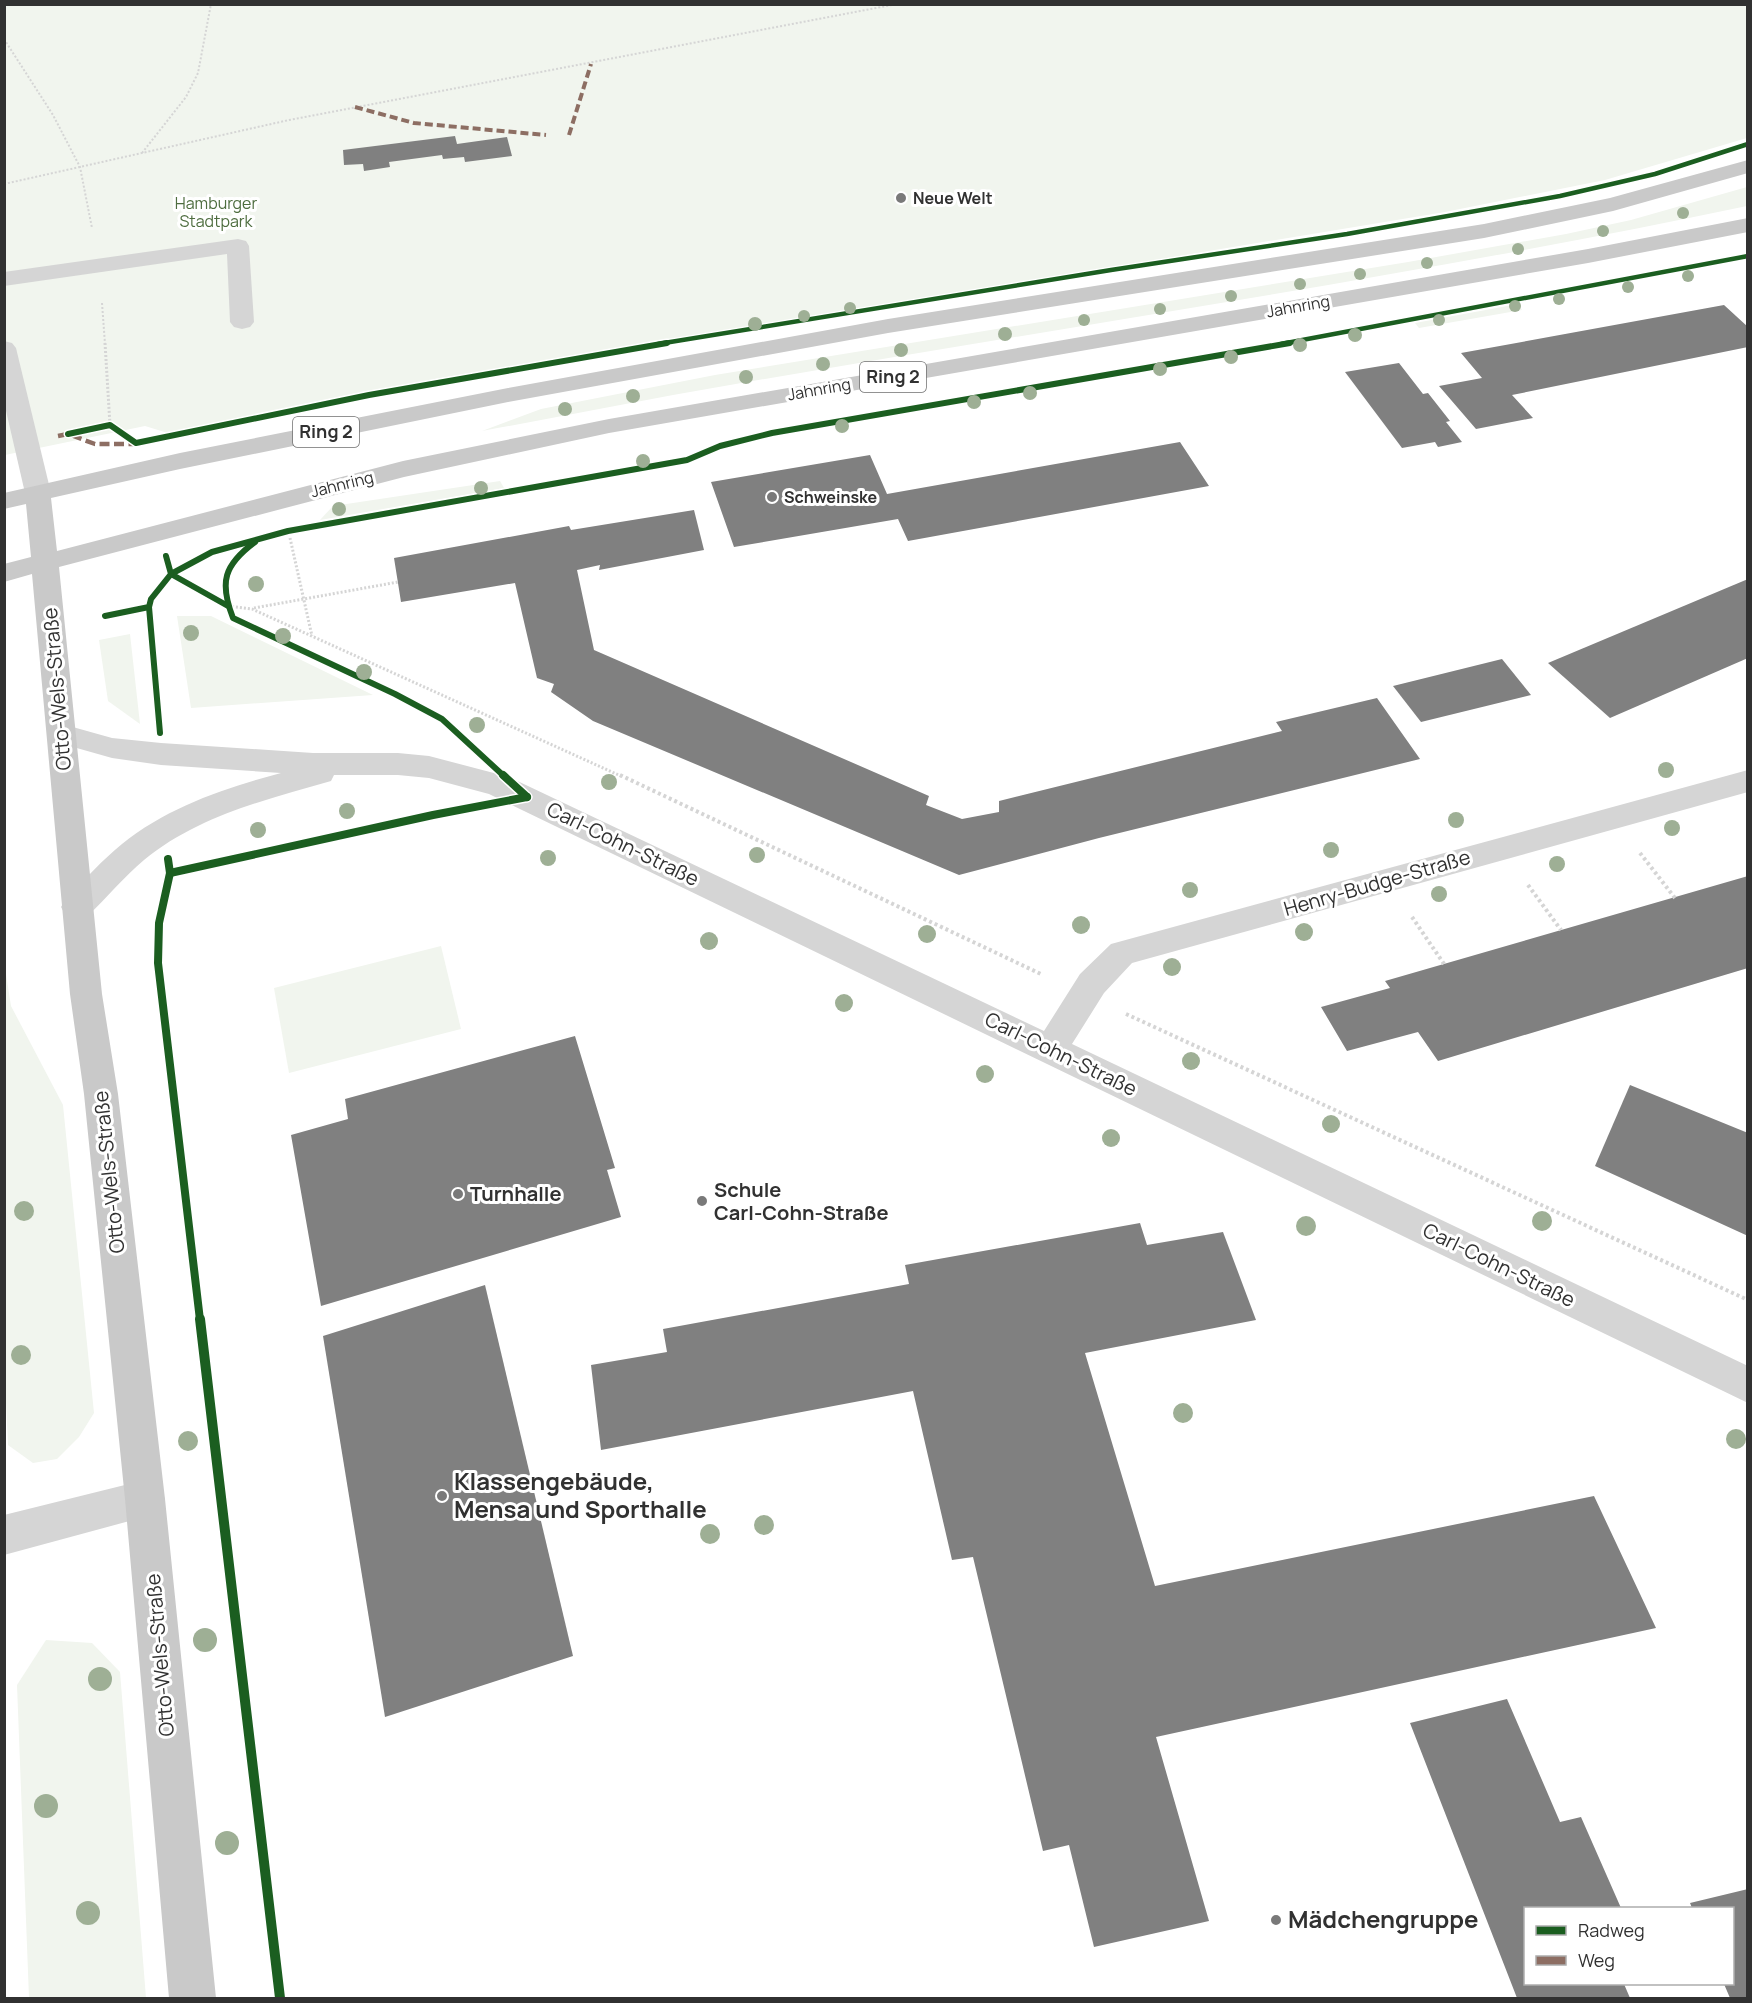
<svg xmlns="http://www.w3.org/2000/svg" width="1752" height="2003" font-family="Manrope,sans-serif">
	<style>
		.green { fill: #f1f5ee }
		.building { fill: #808080 }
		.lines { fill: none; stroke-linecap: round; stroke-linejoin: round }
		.path-far2 { stroke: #d5d5d5; stroke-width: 2; stroke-dasharray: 2 2; stroke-linecap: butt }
		.path-far1 { stroke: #d5d5d5; stroke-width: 3; stroke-dasharray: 2 2; stroke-linecap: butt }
		.path { stroke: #d5d5d5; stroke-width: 4; stroke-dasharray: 3 3; stroke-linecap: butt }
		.minor { fill: #d5d5d5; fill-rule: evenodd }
		.major { fill: #c9c9c9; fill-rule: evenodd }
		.quiet-far1 { stroke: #8d6e63; stroke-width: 4; stroke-dasharray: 8 4; stroke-linecap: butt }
		.quiet { stroke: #8d6e63; stroke-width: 4.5; stroke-dasharray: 10 4.5; stroke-linecap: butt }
		.cycleway-far3-casing { stroke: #fff; stroke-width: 7 }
		.cycleway-far2-casing { stroke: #fff; stroke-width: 9 }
		.cycleway-far1-casing { stroke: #fff; stroke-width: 11 }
		.cycleway-casing { stroke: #fff; stroke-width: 14 }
		.cycleway-far3 { stroke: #1b5e20; stroke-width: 4.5 }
		.cycleway-far2 { stroke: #1b5e20; stroke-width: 6 }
		.cycleway-far1 { stroke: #1b5e20; stroke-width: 8 }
		.cycleway { stroke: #1b5e20; stroke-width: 10 }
		.tree { fill: #9eaf95 }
		.poi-dot { fill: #797979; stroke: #fff; stroke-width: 2 }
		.labels { text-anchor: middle; stroke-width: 6; stroke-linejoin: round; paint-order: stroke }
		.far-poi-label { font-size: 16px; font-weight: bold; fill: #313131; stroke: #fff; text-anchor: start }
		.far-park-label { font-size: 16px; fill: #4e6d3f; stroke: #fff }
		.far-street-label { font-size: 16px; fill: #313131; stroke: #fff }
		.shield { fill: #fff; stroke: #6f6f6f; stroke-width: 1.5 }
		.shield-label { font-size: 18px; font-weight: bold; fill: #313131 }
		.street-label { font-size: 20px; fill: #313131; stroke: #fff }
		.poi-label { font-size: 20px; font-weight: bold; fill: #313131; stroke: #fff; text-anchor: start }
		.near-poi-label { font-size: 24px; font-weight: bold; fill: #313131; stroke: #fff; text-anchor: start }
	</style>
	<rect width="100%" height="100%" fill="#fff"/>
	<!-- green -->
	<g class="green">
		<path d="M4 5H1747V138L1605 180 1445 212 435 379 171 434 145 426 5 455Z"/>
		<path d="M1747 187V206C1410 277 1069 326 730 385 647 399 565 416 482 431L541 409 715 375 1408 262 1566 234 1631 220Z"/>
		<path d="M1518 304 1522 310 1419 328 1415 323Z"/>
		<path d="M500 481 504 488 320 520 333 506Z"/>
		<path d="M177 616H211L373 695 191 708Z"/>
		<path d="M130 634 140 724 108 701 99 640Z"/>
		<path d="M441 946 461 1029 289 1073 274 988Z"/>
		<path d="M5 968 11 1006 63 1105 94 1413 79 1437 57 1459 33 1463 8 1445 4 1359Z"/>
		<path d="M46 1640 92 1643 120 1672 146 1998H29L17 1685Z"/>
	</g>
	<!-- building -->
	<g class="building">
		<path d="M455 136 457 144 507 137 512 156 465 162 464 157 443 159 442 155 389 162 390 167 364 171 363 164 344 165 343 150Z"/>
		<path d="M1724 305 1748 327V347L1512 395 1533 418 1476 429 1439 386 1482 378 1461 353Z"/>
		<path d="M1399 363 1423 394 1428 393 1450 421 1446 422 1462 442 1438 447 1435 442 1402 448 1345 372Z"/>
		<path d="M1180 442 1209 486 908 541 898 519 734 547 711 482 870 455 887 494Z"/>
		<path d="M694 510 704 550 599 570 600 565 577 570 594 650 929 796 926 805 962 819 999 812V801L1282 731 1276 722 1377 698 1420 759 1099 838 959 875 593 721 551 692 554 684 537 678 515 583 401 602 394 558 569 526 571 530Z"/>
		<path d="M1748 579V658L1610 718 1548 663Z"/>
		<path d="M1502 659 1531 695 1421 722 1393 686Z"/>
		<path d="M1748 876V968L1438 1061 1418 1032 1347 1051 1321 1007 1390 988 1385 981Z"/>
		<path d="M575 1036 615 1168 607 1170 621 1217 321 1306 291 1135 348 1119 345 1099Z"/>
		<path d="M1630 1085 1748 1133V1236L1595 1166Z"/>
		<path d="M1140 1223 1147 1245 1223 1232 1256 1320 1085 1353 1155 1586 1594 1496 1656 1628 1156 1737 1209 1921 1094 1947 1069 1845 1043 1851 973 1557 952 1560 913 1391 601 1450 591 1365 667 1352 663 1329 909 1284 905 1265Z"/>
		<path d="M485 1285 573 1656 385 1717 323 1336Z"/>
		<path d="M1507 1699 1560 1822 1581 1817 1621 1908H1526V1984H1624L1630 1998H1517L1410 1723Z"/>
		<path d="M1748 1889V1998H1730L1724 1984H1732V1908H1692L1690 1903Z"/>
	</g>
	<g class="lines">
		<!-- path-far2 -->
		<g class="path-far2">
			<path d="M4 39 53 115 80 167 92 228"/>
			<path d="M142 153 186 97 198 73 211 4"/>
			<path d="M4 184 289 120 897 4"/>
			<path d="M102 303 105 344"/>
		</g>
		<!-- path-far1 -->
		<g class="path-far1">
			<path d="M105 343 110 425"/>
			<path d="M290 538 312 636"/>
			<path d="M228 606 252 609 623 777"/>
			<path d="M254 608 398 582"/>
		</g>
		<!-- path -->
		<g class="path">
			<path d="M620 775 1043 975"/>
			<path d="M1640 853 1675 898"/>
			<path d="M1528 885 1561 930"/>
			<path d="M1412 917 1444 964"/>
			<path d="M1126 1014 1748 1300"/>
		</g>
		<!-- minor -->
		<g class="minor">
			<path d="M238 239 246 241 249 246 254 322 250 327 242 329 234 327 230 322 227 254 4 286V272Z"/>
			<path d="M4 341 12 343 16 348 51 493 47 499 38 501 29 499 25 493 4 402Z"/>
			<path d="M62 724 112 738 161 743 313 753H398L429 756 509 777 1044 1031 1080 974 1111 944 1748 770V792L1132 963 1104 993 1072 1044 1748 1366V1403L489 794 429 778 398 775H334L331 781C265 800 198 816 144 860 124 877 107 897 88 916L77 919 66 916 61 907 66 898C85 880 102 860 122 844 168 807 225 788 281 773L161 765 112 758 52 741 47 734 52 727Z"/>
			<path d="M145 1480 159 1485 165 1499 159 1513 4 1555V1515Z"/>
		</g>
		<!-- major -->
		<path class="major" d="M1748 160V173L1613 211 1484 238 888 333 508 402 180 469 51 498 57 551 403 461 609 419 1588 249 1748 218V232L1588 263 609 433 404 477 59 567 102 994 118 1094 165 1499 216 1998H169L125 1499 84 1094 70 994 32 574 4 582V564L31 557 26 504 4 509V493L180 453 508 388 888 319 1484 224 1610 198Z"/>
		<!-- quiet-far1 -->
		<g class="quiet-far1">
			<path d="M355 107 414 123 546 135"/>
			<path d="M569 135 591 64"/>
		</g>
		<!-- quiet -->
		<path class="quiet" d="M58 436 68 434 95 444H136"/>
		<defs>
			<g id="cycleway-far3">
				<path d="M658 344 1111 270 1347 234 1560 196 1655 174 1748 144"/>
				<path d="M1281 344 1748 256"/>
			</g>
			<g id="cycleway-far2">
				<path d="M68 434 110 425 136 443 369 395 667 343"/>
				<path d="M255 542C224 565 219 582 233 618L395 694 442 719 505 777"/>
				<path d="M228 606 171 574 212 552 288 531 687 460 720 446 772 433 1290 343"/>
				<path d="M149 607 160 733"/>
				<path d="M105 616 149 607 151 599 171 574 166 556"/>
			</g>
			<g id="cycleway-far1">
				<path d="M503 775 527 797"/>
				<path d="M168 859 170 873 159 923 158 963 200 1320"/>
				<path d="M170 873 433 815 527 797"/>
			</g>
			<path id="cycleway" d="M200 1319 280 1998"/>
		</defs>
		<!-- cycleway-far3 casing -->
		<use href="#cycleway-far3" class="cycleway-far3-casing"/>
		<!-- cycleway-far2 casing -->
		<use href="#cycleway-far2" class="cycleway-far2-casing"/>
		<!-- cycleway-far1 casing -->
		<use href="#cycleway-far1" class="cycleway-far1-casing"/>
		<!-- cycleway casing -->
		<use href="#cycleway" class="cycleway-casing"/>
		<!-- cycleway-far3 -->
		<use href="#cycleway-far3" class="cycleway-far3"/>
		<!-- cycleway-far2 -->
		<use href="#cycleway-far2" class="cycleway-far2"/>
		<!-- cycleway-far1 -->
		<use href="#cycleway-far1" class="cycleway-far1"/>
		<!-- cycleway -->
		<use href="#cycleway" class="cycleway"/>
	</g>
	<!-- trees -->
	<g class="tree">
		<circle cx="1683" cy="213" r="6"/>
		<circle cx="1603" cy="231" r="6"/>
		<circle cx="1518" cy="249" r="6"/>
		<circle cx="1427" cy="263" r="6"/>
		<circle cx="1360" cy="274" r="6"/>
		<circle cx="1688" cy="276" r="6"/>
		<circle cx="1300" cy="284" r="6"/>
		<circle cx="1628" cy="287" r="6"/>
		<circle cx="1231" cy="296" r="6"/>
		<circle cx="1559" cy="299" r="6"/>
		<circle cx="1515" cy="306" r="6"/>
		<circle cx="850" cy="308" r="6"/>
		<circle cx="1160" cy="309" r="6"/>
		<circle cx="804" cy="316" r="6"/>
		<circle cx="1084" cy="320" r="6"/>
		<circle cx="1439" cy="320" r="6"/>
		<circle cx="755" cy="324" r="7"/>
		<circle cx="1005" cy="334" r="7"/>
		<circle cx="1355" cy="335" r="7"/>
		<circle cx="1300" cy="345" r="7"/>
		<circle cx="901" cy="350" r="7"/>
		<circle cx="1231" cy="357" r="7"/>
		<circle cx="823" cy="364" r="7"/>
		<circle cx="1160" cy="369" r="7"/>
		<circle cx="746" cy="377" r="7"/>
		<circle cx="1030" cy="393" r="7"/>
		<circle cx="633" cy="396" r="7"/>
		<circle cx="974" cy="402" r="7"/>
		<circle cx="565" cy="409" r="7"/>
		<circle cx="842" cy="426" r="7"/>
		<circle cx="643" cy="461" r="7"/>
		<circle cx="481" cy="488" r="7"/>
		<circle cx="339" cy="509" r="7"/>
		<circle cx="256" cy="584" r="8"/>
		<circle cx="191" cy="633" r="8"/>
		<circle cx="283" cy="636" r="8"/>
		<circle cx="364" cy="672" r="8"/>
		<circle cx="477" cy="725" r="8"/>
		<circle cx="1666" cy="770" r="8"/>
		<circle cx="609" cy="782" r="8"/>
		<circle cx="347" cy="811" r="8"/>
		<circle cx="1456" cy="820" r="8"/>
		<circle cx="1672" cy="828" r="8"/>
		<circle cx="258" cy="830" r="8"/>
		<circle cx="1331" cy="850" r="8"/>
		<circle cx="757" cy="855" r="8"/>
		<circle cx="548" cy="858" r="8"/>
		<circle cx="1557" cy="864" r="8"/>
		<circle cx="1190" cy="890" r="8"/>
		<circle cx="1439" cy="894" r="8"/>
		<circle cx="1081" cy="925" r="9"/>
		<circle cx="1304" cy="932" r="9"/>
		<circle cx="927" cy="934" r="9"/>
		<circle cx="709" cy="941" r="9"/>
		<circle cx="1172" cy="967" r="9"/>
		<circle cx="844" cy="1003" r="9"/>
		<circle cx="1191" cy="1061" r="9"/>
		<circle cx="985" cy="1074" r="9"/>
		<circle cx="1331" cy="1124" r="9"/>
		<circle cx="1111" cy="1138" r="9"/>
		<circle cx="24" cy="1211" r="10"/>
		<circle cx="1542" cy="1221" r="10"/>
		<circle cx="1306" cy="1226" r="10"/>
		<circle cx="21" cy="1355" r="10"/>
		<circle cx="1183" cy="1413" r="10"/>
		<circle cx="1736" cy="1439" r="10"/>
		<circle cx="188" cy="1441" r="10"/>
		<circle cx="764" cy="1525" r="10"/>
		<circle cx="710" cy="1534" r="10"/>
		<circle cx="205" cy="1640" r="12"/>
		<circle cx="100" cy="1679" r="12"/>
		<circle cx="46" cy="1806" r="12"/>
		<circle cx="227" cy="1843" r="12"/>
		<circle cx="88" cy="1913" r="12"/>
	</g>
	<!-- markers -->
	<g class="poi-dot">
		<circle cx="901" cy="198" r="6"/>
		<circle cx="772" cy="497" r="6"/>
		<circle cx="458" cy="1194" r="6"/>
		<circle cx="702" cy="1201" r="6"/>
		<circle cx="442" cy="1496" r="6"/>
		<circle cx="1276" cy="1920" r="6"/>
	</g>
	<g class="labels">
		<!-- far-poi labels -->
		<g class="far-poi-label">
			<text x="913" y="204">Neue Welt</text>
			<text x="784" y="503">Schweinske</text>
		</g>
		<!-- far-park labels -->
		<g class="far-park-label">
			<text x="216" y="209">Hamburger<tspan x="216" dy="18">Stadtpark</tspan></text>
		</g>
		<!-- far-street labels -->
		<g class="far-street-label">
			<text transform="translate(1298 306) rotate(-10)" y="6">Jahnring</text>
			<text transform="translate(819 389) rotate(-10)" y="6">Jahnring</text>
			<text transform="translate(342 484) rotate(-14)" y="6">Jahnring</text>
		</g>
		<!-- shield labels -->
		<g class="shield">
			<rect x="860" y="362" width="66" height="30" rx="4.5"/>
			<rect x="293" y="417" width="66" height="30" rx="4.5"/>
		</g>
		<g class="shield-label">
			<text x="893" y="383">Ring 2</text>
			<text x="326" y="438">Ring 2</text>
		</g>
		<!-- street labels -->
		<g class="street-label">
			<text transform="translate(57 689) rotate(-95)" y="7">Otto-Wels-Straße</text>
			<text transform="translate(623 844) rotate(26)" y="7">Carl-Cohn-Straße</text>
			<text transform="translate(1377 883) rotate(-16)" y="7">Henry-Budge-Straße</text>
			<text transform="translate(1061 1054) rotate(26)" y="7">Carl-Cohn-Straße</text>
			<text transform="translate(109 1172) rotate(-96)" y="7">Otto-Wels-Straße</text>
			<text transform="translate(1499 1265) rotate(26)" y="7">Carl-Cohn-Straße</text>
			<text transform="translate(160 1655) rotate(-95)" y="7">Otto-Wels-Straße</text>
		</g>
		<!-- poi labels -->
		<g class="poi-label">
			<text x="714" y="1197">Schule<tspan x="714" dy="23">Carl-Cohn-Straße</tspan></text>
			<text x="470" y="1201">Turnhalle</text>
		</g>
		<!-- near-poi labels -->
		<g class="near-poi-label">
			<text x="454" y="1490">Klassengebäude,<tspan x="454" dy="28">Mensa und Sporthalle</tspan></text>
			<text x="1288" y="1928">Mädchengruppe</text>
		</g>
	</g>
	<!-- border -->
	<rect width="1752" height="2003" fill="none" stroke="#313131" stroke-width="12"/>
	<!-- legend -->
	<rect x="1524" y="1907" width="210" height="78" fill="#ffffff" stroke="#adadad" stroke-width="1.5"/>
	<rect x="1536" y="1926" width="30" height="9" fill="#1b5e20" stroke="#adadad" stroke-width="1.5"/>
	<text x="1578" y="1937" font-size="18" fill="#313131">Radweg</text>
	<rect x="1536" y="1956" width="30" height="9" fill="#8d6e63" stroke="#adadad" stroke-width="1.5"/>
	<text x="1578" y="1967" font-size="18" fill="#313131">Weg</text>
</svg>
